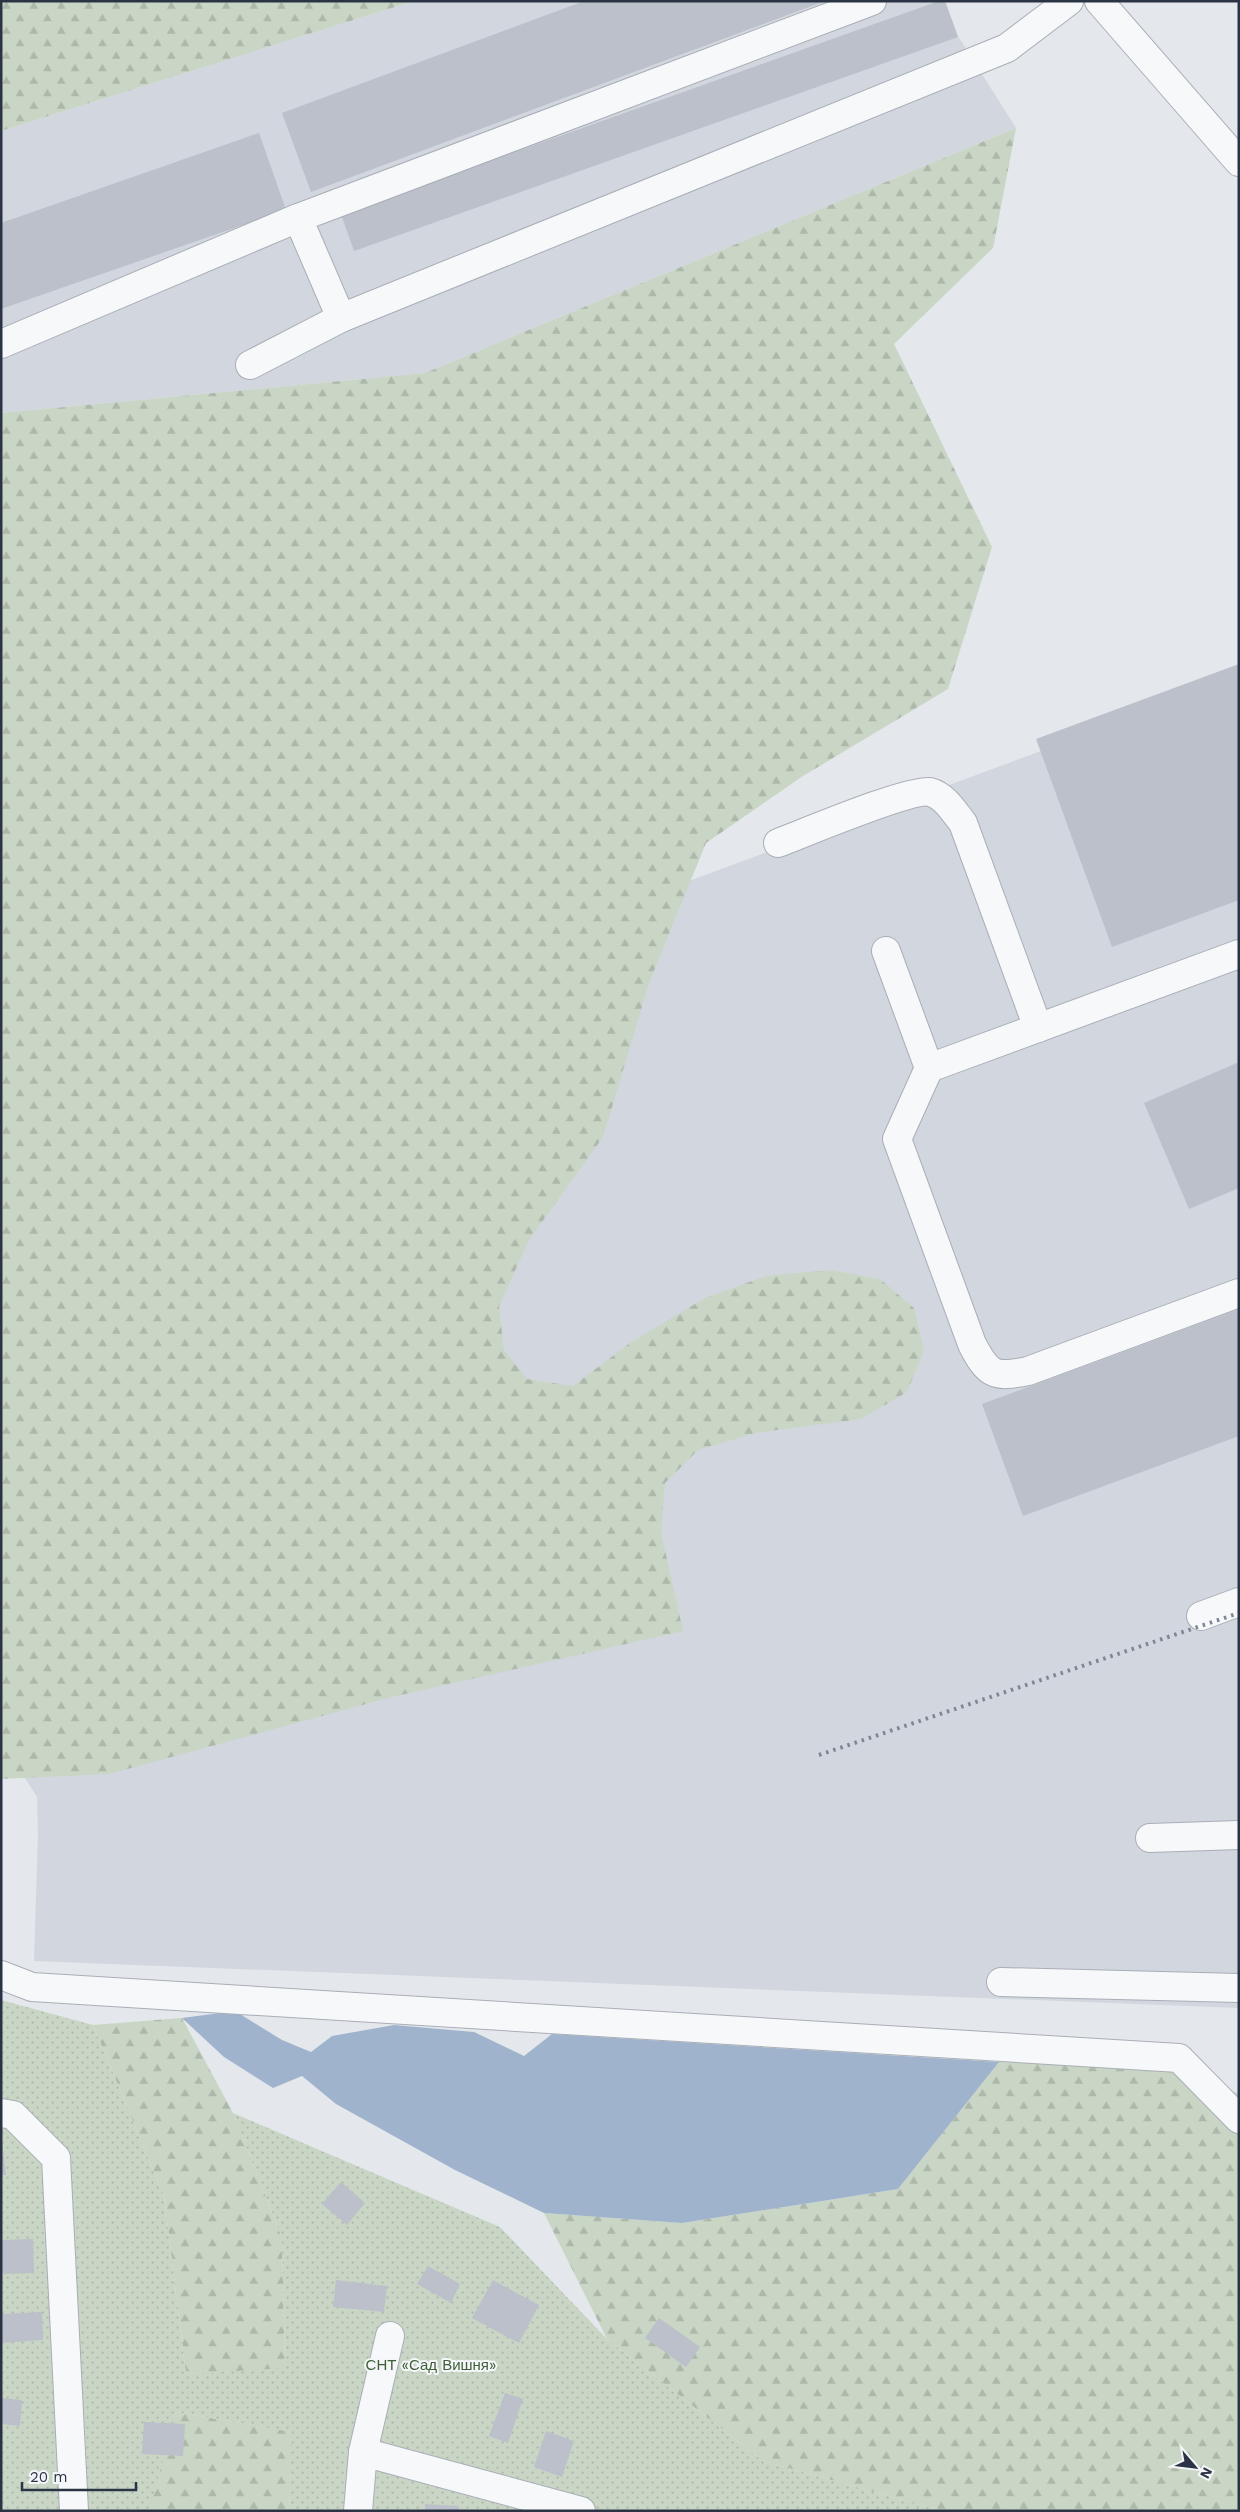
<svg xmlns="http://www.w3.org/2000/svg" width="1240" height="2512" font-family="'Work Sans',sans-serif">
	<style>
		.built { fill: #d2d6de }
		.forest { fill: url(#forest-firs) }
		.garden { fill: url(#garden-dots) }
		.water { fill: #9fb4cc }
		.building { fill: #bbc0ca }
		.lines { fill: none; stroke-linecap: round; stroke-linejoin: round }
		.minor-casing { stroke: #a9aeb7; stroke-width: 30 }
		.minor { stroke: #f7f8fa; stroke-width: 28 }
		.rail { stroke: #7d8696; stroke-width: 4; stroke-dasharray: 2.5 5; stroke-linecap: butt }
		.labels { text-anchor: middle; stroke-width: 4; stroke-linejoin: round; paint-order: stroke }
		.park-label { font-size: 15px; fill: #3f6138; stroke: #f4f6f9 }
	</style>
	<defs>
		<pattern id="forest-firs" width="22" height="20" patternUnits="userSpaceOnUse" patternTransform="scale(1.25)"><rect width="22" height="20" fill="#c9d6c5"/><path d="M5 1l3.5 6h-7zM16 11l3.5 6h-7z" fill="#adb8ab"/></pattern>
		<pattern id="garden-dots" width="8" height="8" patternUnits="userSpaceOnUse" patternTransform="scale(1.25)"><rect width="8" height="8" fill="#c9d6c5"/><path d="M2 2h.1M6 6h.1" fill="none" stroke="#adb8ab" stroke-width="1.8" stroke-linecap="round"/></pattern>
	</defs>
	<rect width="100%" height="100%" fill="#e4e7ec"/>
	<!-- built -->
	<g class="built">
		<path d="M414 1H945L958 36 1016 128 425 373 1 413V131Z"/>
		<path d="M1239 678V2008L34 1961 38 1833 37 1797 1 1740V1135Z"/>
	</g>
	<!-- forest -->
	<g class="forest">
		<path d="M1 1H414L1 131Z"/>
		<path d="M1016 128 993 248 894 344 992 547 948 689 803 776 706 843 649 983 603 1137 529 1240 499 1306 504 1350 527 1379 573 1386 630 1343 705 1298 766 1276 830 1270 880 1279 914 1308 924 1351 907 1392 861 1419 755 1433 698 1450 665 1483 661 1532 683 1631 392 1697 109 1774 1 1779V413L425 373Z"/>
		<path d="M182 2018 233 2113 282 2238 285 2369 186 2374 164 2196 93 2025Z"/>
		<path d="M999 2062 1170 2064 1239 2094V2511H942L763 2461 607 2339 544 2213 682 2223 898 2189Z"/>
		<path d="M176 2412 293 2432 289 2511H151L149 2507Z"/>
	</g>
	<!-- garden -->
	<path class="garden" d="M1 2000 93 2025 164 2196 186 2374 285 2368 282 2238 233 2113 500 2227 607 2339 763 2461 942 2511H289L292 2432 176 2412 150 2507 151 2511H1Z"/>
	<!-- water -->
	<path class="water" d="M235 2011 282 2040 311 2052 332 2036 394 2025 474 2032 524 2056 552 2034 999 2062 898 2189 682 2223 544 2213 455 2170 336 2104 302 2076 273 2088 224 2057 182 2018Z"/>
	<!-- building -->
	<g class="building">
		<path d="M584 1H825L311 192 282 113Z"/>
		<path d="M939 1H945L958 37 354 251 341 214Z"/>
		<path d="M259 133 286 210 1 309V223Z"/>
		<path d="M1239 664V900L1112 947 1036 739Z"/>
		<path d="M1239 1062V1188L1189 1209 1144 1103Z"/>
		<path d="M1239 1309V1436L1023 1516 982 1404Z"/>
		<path d="M1 2134 6 2175H1Z"/>
		<path d="M341 2182 365 2203 347 2225 322 2204Z"/>
		<path d="M33 2239 34 2273 1 2274V2240Z"/>
		<path d="M428 2266 460 2284 451 2303 417 2284Z"/>
		<path d="M336 2280 387 2286 384 2312 333 2307Z"/>
		<path d="M493 2280 539 2305 519 2343 472 2318Z"/>
		<path d="M42 2312 43 2340 1 2343V2314Z"/>
		<path d="M659 2318 700 2347 686 2367 645 2338Z"/>
		<path d="M505 2393 523 2399 508 2443 489 2436Z"/>
		<path d="M1 2398 22 2400 20 2426 1 2424Z"/>
		<path d="M144 2422 185 2424 183 2456 142 2454Z"/>
		<path d="M546 2431 574 2441 562 2477 534 2467Z"/>
		<path d="M425 2504 459 2506V2511H425Z"/>
	</g>
	<g class="lines">
		<defs>
			<g id="minor">
				<path d="M1099 1 1239 162"/>
				<path d="M341 318 298 218 872 1"/>
				<path d="M1 344 298 218"/>
				<path d="M250 365 341 318 1007 48 1069 1"/>
				<path d="M778 843C802 834 911 788 930 792 945 796 954 812 963 823L1038 1028"/>
				<path d="M886 951 929 1068"/>
				<path d="M1239 954 929 1068 897 1139 972 1344C988 1375 994 1378 1028 1371L1239 1293"/>
				<path d="M1201 1616 1239 1602"/>
				<path d="M1150 1838 1239 1835"/>
				<path d="M1 1975 32 1987 1179 2058 1239 2119"/>
				<path d="M1001 1982 1239 1988"/>
				<path d="M1 2113 13 2115 56 2158 74 2511"/>
				<path d="M363 2452 581 2511"/>
				<path d="M358 2511 363 2452 390 2336"/>
			</g>
		</defs>
		<!-- minor casing -->
		<use href="#minor" class="minor-casing"/>
		<!-- minor -->
		<use href="#minor" class="minor"/>
		<!-- rail -->
		<path class="rail" d="M819 1755 1239 1613"/>
	</g>
	<g class="labels">
		<!-- park labels -->
		<g class="park-label">
			<text x="431" y="2370">СНТ «Сад Вишня»</text>
		</g>
	</g>
	<!-- border -->
	<rect width="1240" height="2512" fill="none" stroke="#2b3445" stroke-width="5"/>
	<!-- north arrow -->
	<g transform="translate(1195 2467) rotate(118)" stroke="#f4f6f9" stroke-width="4" paint-order="stroke">
	<path d="M0-4L9 19L0 12L-9 19Z" fill="#2b3445"/>
	<text y="-8" font-size="14" font-weight="bold" text-anchor="middle" fill="#2b3445">N</text>
	</g>
	<!-- scale -->
	<path d="M22 2482v8h114v-8" fill="none" stroke="#2b3445" stroke-width="2.5"/>
	<text x="30" y="2482" font-size="15" fill="#2b3445" stroke="#f4f6f9" stroke-width="4" paint-order="stroke">20 m</text>
</svg>
